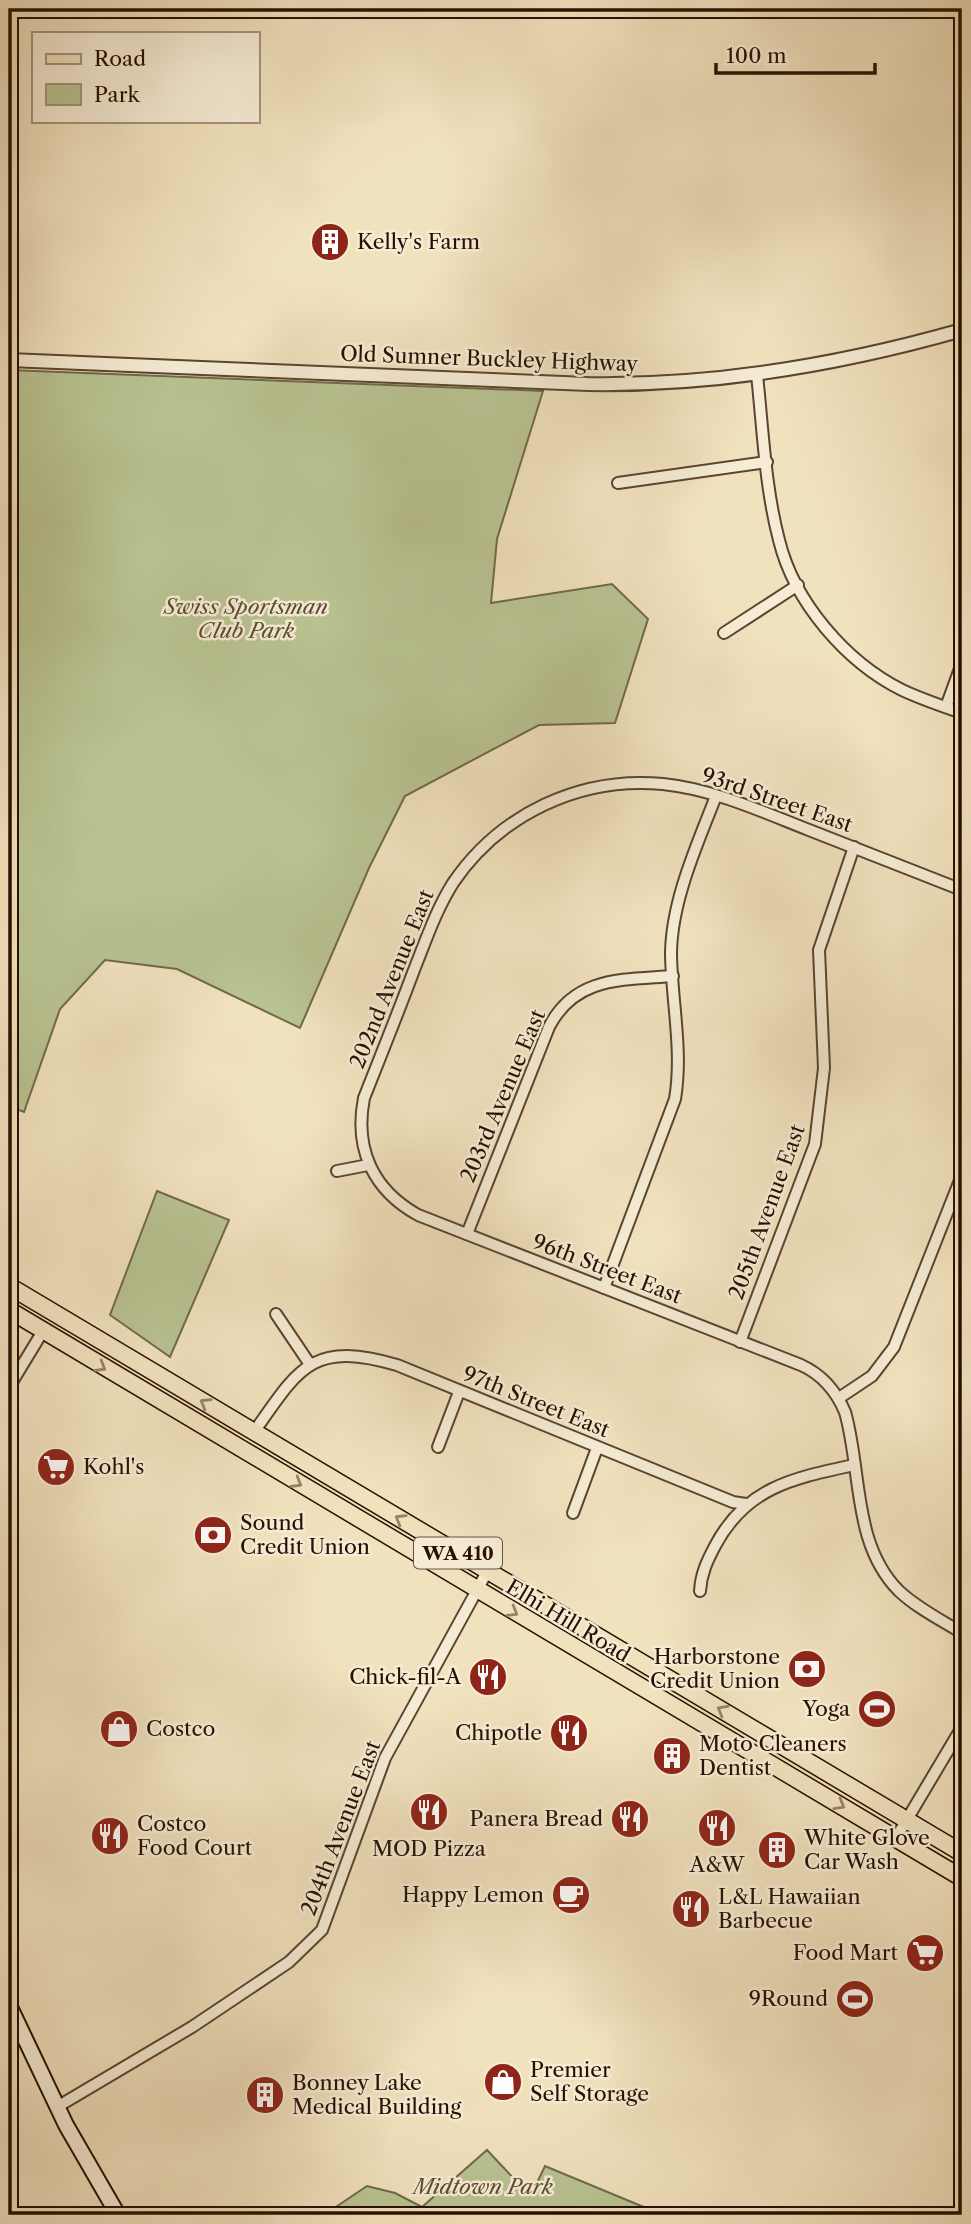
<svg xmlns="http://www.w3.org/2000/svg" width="971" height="2224" font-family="'Libre Caslon Text',serif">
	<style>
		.green { fill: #b9c392; stroke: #706949; stroke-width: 2 }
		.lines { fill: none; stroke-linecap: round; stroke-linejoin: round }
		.minor-casing { stroke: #5a4430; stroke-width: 14 }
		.tertiary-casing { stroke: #5a4430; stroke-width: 16 }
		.secondary-casing { stroke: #280f00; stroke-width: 18 }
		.primary-casing { stroke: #280f00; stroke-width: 19 }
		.minor { stroke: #f6ecd5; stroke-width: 10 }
		.tertiary { stroke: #f6ecd5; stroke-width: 12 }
		.secondary { stroke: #f6ecd5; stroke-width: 14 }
		.primary { stroke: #f1e2be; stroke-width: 16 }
		.oneway { stroke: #978368 }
		.labels { text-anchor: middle; stroke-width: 5; stroke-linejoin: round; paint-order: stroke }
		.shield { fill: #f6ecd5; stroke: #665140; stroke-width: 2 }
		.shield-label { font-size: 19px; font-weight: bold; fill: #280f00 }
		.poi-label { font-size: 21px; fill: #280f00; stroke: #f6ecd5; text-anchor: start }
		.street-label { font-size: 21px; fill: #280f00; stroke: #f6ecd5 }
		.park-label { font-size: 21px; font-style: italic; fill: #5b4e33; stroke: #f6ecd5 }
	</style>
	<rect width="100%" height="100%" fill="#f1e2be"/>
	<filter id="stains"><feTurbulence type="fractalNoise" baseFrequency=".00286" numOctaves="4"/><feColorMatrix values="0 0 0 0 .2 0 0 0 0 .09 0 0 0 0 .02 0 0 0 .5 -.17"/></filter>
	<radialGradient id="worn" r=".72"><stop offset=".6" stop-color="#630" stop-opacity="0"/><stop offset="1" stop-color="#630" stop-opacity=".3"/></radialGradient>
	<!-- green -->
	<g class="green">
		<path d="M9 370 543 391 497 539 491 603 612 584 648 619 615 723 539 725 405 796 369 868 300 1028 177 969 105 960 60 1009 24 1112 9 1106Z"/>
		<path d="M157 1191 229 1220 170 1357 110 1315Z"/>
		<path d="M487 2150 517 2182 534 2189 545 2166 663 2215H324L367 2186 395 2193 422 2207Z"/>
	</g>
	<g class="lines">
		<defs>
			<g id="minor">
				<path d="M757 375C763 430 765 487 779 540 794 602 846 662 902 690 921 699 942 706 962 713"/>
				<path d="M618 483 767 462"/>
				<path d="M724 633 798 585"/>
				<path d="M946 707 962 663"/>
				<path d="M962 890C911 870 860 850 809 830 763 812 713 789 663 784 580 776 500 814 453 883 436 910 426 940 414 970 398 1013 381 1055 364 1098 354 1149 373 1190 418 1215L801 1365C823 1375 836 1391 845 1412 862 1471 852 1544 899 1591 917 1608 941 1620 962 1633"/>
				<path d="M337 1171 368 1165"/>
				<path d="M467 1234 549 1027C575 976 623 980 673 976"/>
				<path d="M604 1288 675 1099C683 1051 672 1004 671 955 671 902 697 845 716 796"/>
				<path d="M276 1314 309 1363"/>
				<path d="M740 1342 815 1144 824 1068 819 950 854 847"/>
				<path d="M9 1387 43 1331"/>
				<path d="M839 1398 872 1376 894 1347 962 1175"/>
				<path d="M254 1432C299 1368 312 1340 397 1365L733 1502 746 1504"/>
				<path d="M438 1447 459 1392"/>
				<path d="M573 1513 597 1448"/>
				<path d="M700 1591C701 1574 707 1561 715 1546 746 1487 794 1478 854 1465"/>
				<path d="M896 1838 962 1727"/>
				<path d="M57 2107 192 2027 289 1962 322 1930 385 1758 488 1570"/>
			</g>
			<path id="tertiary" d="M9 360 588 384C716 386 839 365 962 330"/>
			<path id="secondary" d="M9 2005 66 2125 118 2215"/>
			<g id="primary">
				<path d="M9 1286 962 1853"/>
				<path d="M9 1310 962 1878"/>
			</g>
		</defs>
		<!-- minor casing -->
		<use href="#minor" class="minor-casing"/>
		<!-- tertiary casing -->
		<use href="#tertiary" class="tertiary-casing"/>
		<!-- secondary casing -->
		<use href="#secondary" class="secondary-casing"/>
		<!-- primary casing -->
		<use href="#primary" class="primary-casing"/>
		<!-- minor -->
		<use href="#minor" class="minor"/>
		<!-- tertiary -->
		<use href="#tertiary" class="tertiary"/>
		<!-- secondary -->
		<use href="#secondary" class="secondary"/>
		<!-- primary -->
		<use href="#primary" class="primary"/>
	</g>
	<!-- one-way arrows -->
	<defs><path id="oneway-chevron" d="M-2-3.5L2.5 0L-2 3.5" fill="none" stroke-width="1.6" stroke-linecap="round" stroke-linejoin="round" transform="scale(1.75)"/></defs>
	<g class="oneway">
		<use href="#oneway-chevron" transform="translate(101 1367) rotate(31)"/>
		<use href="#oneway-chevron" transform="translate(205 1403) rotate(-149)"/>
		<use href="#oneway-chevron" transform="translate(297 1483) rotate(31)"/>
		<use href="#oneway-chevron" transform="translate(400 1519) rotate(-149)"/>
		<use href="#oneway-chevron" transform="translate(513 1612) rotate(31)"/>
		<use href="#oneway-chevron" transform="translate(722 1710) rotate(-150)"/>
		<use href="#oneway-chevron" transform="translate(840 1805) rotate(30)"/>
	</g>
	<!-- icons -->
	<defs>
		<symbol id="building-disc" viewBox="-11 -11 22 22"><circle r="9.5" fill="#8f2418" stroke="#f6ecd5"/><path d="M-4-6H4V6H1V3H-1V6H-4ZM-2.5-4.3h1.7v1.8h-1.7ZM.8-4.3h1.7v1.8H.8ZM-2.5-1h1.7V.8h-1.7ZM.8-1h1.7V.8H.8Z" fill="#fff"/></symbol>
		<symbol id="supermarket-disc" viewBox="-11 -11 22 22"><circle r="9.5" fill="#8f2418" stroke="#f6ecd5"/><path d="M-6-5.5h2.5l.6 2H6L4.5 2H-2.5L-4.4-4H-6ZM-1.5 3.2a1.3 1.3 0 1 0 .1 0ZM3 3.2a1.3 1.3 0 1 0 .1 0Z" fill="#fff"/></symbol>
		<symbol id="bank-disc" viewBox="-11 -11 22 22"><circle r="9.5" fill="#8f2418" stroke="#f6ecd5"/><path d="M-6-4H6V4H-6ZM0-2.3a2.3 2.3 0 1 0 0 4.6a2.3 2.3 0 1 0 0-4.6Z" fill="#fff"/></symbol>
		<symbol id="restaurant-disc" viewBox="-11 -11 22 22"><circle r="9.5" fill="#8f2418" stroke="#f6ecd5"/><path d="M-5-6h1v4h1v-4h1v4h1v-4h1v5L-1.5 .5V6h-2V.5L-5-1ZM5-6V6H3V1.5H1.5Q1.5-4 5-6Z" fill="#fff"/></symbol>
		<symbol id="stadium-disc" viewBox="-11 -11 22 22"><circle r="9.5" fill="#8f2418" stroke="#f6ecd5"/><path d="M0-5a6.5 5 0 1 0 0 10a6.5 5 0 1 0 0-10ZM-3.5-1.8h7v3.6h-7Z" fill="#fff"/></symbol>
		<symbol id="shop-disc" viewBox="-11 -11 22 22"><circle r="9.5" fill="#8f2418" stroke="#f6ecd5"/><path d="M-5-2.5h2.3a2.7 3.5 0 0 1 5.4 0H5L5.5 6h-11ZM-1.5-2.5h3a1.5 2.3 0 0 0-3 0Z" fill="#fff"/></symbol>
		<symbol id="cafe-disc" viewBox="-11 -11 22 22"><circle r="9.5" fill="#8f2418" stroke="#f6ecd5"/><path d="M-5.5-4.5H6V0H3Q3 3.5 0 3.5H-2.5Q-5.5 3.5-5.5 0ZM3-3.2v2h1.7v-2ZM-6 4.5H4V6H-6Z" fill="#fff"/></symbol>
	</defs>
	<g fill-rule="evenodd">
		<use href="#building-disc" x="308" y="220" width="44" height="44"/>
		<use href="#supermarket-disc" x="34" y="1445" width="44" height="44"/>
		<use href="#bank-disc" x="191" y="1513" width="44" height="44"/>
		<use href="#bank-disc" x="785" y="1647" width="44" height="44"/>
		<use href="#restaurant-disc" x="466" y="1655" width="44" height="44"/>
		<use href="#stadium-disc" x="855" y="1687" width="44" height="44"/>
		<use href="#shop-disc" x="97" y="1707" width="44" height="44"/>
		<use href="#restaurant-disc" x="547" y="1711" width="44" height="44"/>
		<use href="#building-disc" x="650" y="1734" width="44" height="44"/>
		<use href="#restaurant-disc" x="407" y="1790" width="44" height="44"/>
		<use href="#restaurant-disc" x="608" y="1797" width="44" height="44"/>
		<use href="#restaurant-disc" x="695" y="1806" width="44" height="44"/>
		<use href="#restaurant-disc" x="88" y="1814" width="44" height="44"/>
		<use href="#building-disc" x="755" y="1828" width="44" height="44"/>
		<use href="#cafe-disc" x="549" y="1873" width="44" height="44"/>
		<use href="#restaurant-disc" x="669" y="1887" width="44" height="44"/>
		<use href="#supermarket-disc" x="903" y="1931" width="44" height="44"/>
		<use href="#stadium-disc" x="833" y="1977" width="44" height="44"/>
		<use href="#shop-disc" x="481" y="2060" width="44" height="44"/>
		<use href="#building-disc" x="243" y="2073" width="44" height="44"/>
	</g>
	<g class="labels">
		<!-- shield labels -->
		<rect class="shield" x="414" y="1537.5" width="88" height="31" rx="5"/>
		<g class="shield-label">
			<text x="458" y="1560">WA 410</text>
		</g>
		<!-- poi labels -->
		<g class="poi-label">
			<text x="357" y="249">Kelly's Farm</text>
			<text x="83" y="1474">Kohl's</text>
			<text x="240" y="1530">Sound<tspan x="240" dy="24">Credit Union</tspan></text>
			<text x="780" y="1664" text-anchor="end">Harborstone<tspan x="780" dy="24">Credit Union</tspan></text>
			<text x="461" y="1684" text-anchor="end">Chick-fil-A</text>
			<text x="850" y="1716" text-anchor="end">Yoga</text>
			<text x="146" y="1736">Costco</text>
			<text x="542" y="1740" text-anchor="end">Chipotle</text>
			<text x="699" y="1751">Moto Cleaners<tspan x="699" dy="24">Dentist</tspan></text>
			<text x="603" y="1826" text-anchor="end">Panera Bread</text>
			<text x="137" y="1831">Costco<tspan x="137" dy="24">Food Court</tspan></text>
			<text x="804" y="1845">White Glove<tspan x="804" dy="24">Car Wash</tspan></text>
			<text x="429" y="1856" text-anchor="middle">MOD Pizza</text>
			<text x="717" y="1872" text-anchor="middle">A&amp;W</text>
			<text x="544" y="1902" text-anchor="end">Happy Lemon</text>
			<text x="718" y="1904">L&amp;L Hawaiian<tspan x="718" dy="24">Barbecue</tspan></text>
			<text x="898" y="1960" text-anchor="end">Food Mart</text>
			<text x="828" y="2006" text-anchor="end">9Round</text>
			<text x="530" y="2077">Premier<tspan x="530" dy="24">Self Storage</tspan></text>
			<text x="292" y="2090">Bonney Lake<tspan x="292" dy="24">Medical Building</tspan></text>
		</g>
		<!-- street labels -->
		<g class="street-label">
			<text transform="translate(489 359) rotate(2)" y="7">Old Sumner Buckley Highway</text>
			<text transform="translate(777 800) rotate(19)" y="7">93rd Street East</text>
			<text transform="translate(392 979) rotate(-68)" y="7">202nd Avenue East</text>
			<text transform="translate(503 1096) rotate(-67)" y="7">203rd Avenue East</text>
			<text transform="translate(767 1212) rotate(-70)" y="7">205th Avenue East</text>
			<text transform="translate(607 1269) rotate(21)" y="7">96th Street East</text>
			<text transform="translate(536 1402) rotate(22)" y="7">97th Street East</text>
			<text transform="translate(568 1621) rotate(31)" y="7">Elhi Hill Road</text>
			<text transform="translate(341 1828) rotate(-69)" y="7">204th Avenue East</text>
		</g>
		<!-- park labels -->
		<g class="park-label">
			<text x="246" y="614">Swiss Sportsman<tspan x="246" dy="24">Club Park</tspan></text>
			<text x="483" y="2194">Midtown Park</text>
		</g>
	</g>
	<!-- margin -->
	<rect width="971" height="2224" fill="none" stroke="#f1e2be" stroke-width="35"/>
	<rect x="10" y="10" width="950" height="2203" fill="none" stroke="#280f00" stroke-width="3.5"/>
	<rect x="18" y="18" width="936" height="2189" fill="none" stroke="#280f00" stroke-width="2"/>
	<!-- legend -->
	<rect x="32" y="32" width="228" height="91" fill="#f6ecd5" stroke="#a49480" stroke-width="2"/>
	<rect x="46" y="54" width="35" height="10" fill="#f1e2be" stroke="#a49480" stroke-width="2"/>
	<text x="94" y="66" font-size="21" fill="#280f00">Road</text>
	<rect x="46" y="84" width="35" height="21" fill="#b9c392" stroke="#a49480" stroke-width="2"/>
	<text x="94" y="102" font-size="21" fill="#280f00">Park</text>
	<!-- scale -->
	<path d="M716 63v10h159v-10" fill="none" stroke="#280f00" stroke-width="3.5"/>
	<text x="726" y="63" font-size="21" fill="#280f00" stroke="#f6ecd5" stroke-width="5" paint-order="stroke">100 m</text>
	<rect width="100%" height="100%" filter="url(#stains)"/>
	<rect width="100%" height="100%" fill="url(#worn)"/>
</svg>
